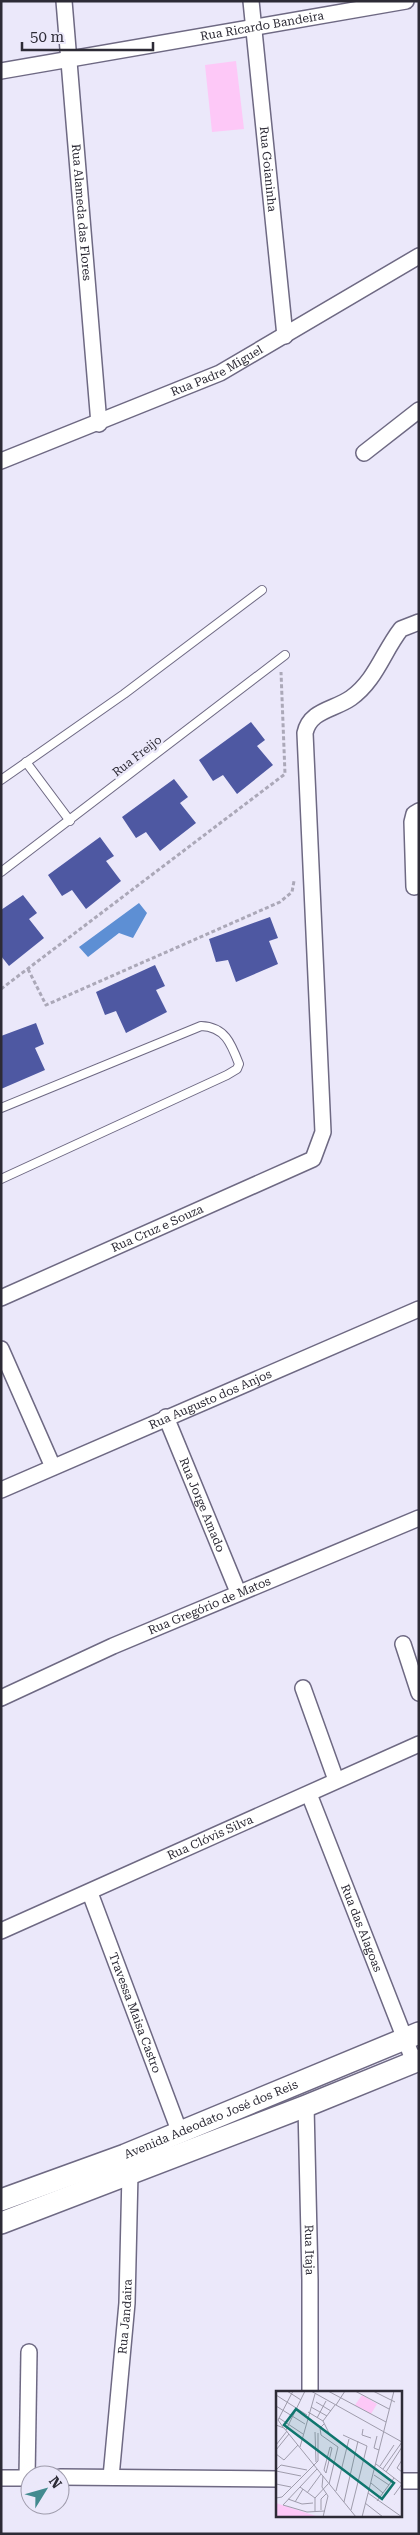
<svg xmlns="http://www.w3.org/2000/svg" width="420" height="2535" font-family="'Roboto Serif',serif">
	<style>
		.green { fill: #fdc8f7 }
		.water { fill: #5d8fd4 }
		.building { fill: #4e58a2 }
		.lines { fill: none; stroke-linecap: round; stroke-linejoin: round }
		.lane-casing { stroke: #6e6983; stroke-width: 10 }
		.street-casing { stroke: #6e6983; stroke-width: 18 }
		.secondary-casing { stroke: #6e6983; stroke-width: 24 }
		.path { stroke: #aba8b8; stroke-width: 3; stroke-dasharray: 4 2.5; stroke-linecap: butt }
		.lane { stroke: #fff; stroke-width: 8 }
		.street { stroke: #fff; stroke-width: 15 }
		.secondary { stroke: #fff; stroke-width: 21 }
		.labels { text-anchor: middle; stroke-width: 5; stroke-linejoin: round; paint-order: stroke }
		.street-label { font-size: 12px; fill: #2d2b36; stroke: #ebe8fa }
		.inset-road { fill: none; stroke: #9f9cac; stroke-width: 1 }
		.view { fill: #0f766e; fill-opacity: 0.15; stroke: #0f766e; stroke-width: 2.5 }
		.inset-edge { fill: none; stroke: #2d2b36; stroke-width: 2.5 }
	</style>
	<rect width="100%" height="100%" fill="#ebe8fa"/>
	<!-- green -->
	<path class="green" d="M236 61 244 129 212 132 205 65Z"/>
	<!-- water -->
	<path class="water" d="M139 903 147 913 133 938 119 933 88 957 79 947Z"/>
	<!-- building -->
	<g class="building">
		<path d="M251 722 265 740 257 746 273 765 237 794 223 775 213 781 199 760Z"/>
		<path d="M174 779 188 797 180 803 196 823 160 851 146 832 136 838 122 817Z"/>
		<path d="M100 837 114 856 106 861 121 881 86 909 72 890 62 896 48 875Z"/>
		<path d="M23 895 37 913 29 919 44 938 9 966 1 956V910Z"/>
		<path d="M270 917 278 938 269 941 278 964 236 982 228 960 216 962 209 939Z"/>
		<path d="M155 965 165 986 156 990 167 1012 126 1033 116 1011 105 1015 96 992Z"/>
		<path d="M36 1023 44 1044 35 1048 45 1070 1 1089V1036Z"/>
	</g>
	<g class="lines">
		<defs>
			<g id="lane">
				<path d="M26 762 70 821"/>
				<path d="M1 780 124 694 262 590"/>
				<path d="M1 872 285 655"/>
				<path d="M1 1108 201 1026C225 1027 231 1043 239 1064L237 1069 227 1075 1 1179"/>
			</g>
			<g id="street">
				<path id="s1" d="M64 1 99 424"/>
				<path id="s2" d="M251 1 285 336"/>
				<path id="s3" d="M1 71 406 1"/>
				<path d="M364 453 419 410"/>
				<path id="s4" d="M1 461 220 373 419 256"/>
				<path d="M414 887 412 822 414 814 419 811"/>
				<path id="s5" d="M1 1298 313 1159 323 1132 305 733C310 710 334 710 351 698 376 680 383 652 401 629L419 622"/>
				<path d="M1 1349 53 1467"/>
				<path id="s6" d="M166 1417 238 1592"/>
				<path id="s7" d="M1 1490 419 1309"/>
				<path d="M403 1644 419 1693"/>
				<path d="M303 1688 336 1780"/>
				<path id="s8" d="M1 1698 113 1646 419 1518"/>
				<path id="s9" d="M309 1794 414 2062"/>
				<path id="s10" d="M90 1893 180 2133"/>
				<path id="s11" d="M1 1931 419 1744"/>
				<path id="s12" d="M306 2106 310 2280V2392"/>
				<path d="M60 2477 278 2479"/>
				<path id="s13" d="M111 2477 127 2303 130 2173 128 2166"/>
				<path d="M1 2478H30"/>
				<path d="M27 2478 29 2352"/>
				<path d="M401 2481H419"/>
			</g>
			<g id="secondary">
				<path id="s14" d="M1 2200 125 2155 419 2033"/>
				<path d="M1 2223 306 2106 419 2060"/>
			</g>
		</defs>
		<!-- lane casing -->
		<use href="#lane" class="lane-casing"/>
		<!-- street casing -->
		<use href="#street" class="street-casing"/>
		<!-- secondary casing -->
		<use href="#secondary" class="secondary-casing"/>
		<!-- path -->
		<g class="path">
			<path d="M28 969 46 1005 280 902 292 892 294 881"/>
			<path d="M1 989 285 774 281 672"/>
		</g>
		<!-- lane -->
		<use href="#lane" class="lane"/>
		<!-- street -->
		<use href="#street" class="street"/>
		<!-- secondary -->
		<use href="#secondary" class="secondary"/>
	</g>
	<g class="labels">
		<!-- street labels -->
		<g class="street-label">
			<text dy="4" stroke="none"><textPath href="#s3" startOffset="265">Rua Ricardo Bandeira</textPath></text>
			<text dy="4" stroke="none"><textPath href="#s2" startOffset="169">Rua Goianinha</textPath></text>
			<text dy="4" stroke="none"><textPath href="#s1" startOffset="212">Rua Alameda das Flores</textPath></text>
			<text dy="4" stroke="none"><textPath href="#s4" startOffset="234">Rua Padre Miguel</textPath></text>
			<text transform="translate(137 756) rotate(-38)" y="4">Rua Freijo</text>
			<text dy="4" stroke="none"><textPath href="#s5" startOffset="171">Rua Cruz e Souza</textPath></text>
			<text dy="4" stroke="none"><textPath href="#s7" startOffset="228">Rua Augusto dos Anjos</textPath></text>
			<text dy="4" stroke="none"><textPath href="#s6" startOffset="95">Rua Jorge Amado</textPath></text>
			<text dy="4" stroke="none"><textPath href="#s8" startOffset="228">Rua Gregório de Matos</textPath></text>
			<text dy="4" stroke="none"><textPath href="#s11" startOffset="229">Rua Clóvis Silva</textPath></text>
			<text dy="4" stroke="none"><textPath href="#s9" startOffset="144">Rua das Alagoas</textPath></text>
			<text dy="4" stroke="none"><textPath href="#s10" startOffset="128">Travessa Maisa Castro</textPath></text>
			<text dy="4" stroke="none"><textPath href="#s14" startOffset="225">Avenida Adeodato José dos Reis</textPath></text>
			<text dy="4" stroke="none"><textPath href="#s12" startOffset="144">Rua Itaja</textPath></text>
			<text dy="4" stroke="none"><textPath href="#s13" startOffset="161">Rua Jandaira</textPath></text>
		</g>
	</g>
	<!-- overview -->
	<g transform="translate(276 2391)">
		<rect width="126" height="126" fill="#ebe8fa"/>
		<path d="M86 4 101 13 95 23 79 14ZM0 112 43 126H0Z" fill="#fdc8f7"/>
		<path class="inset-road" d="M11 0 25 9M35 0 126 51M52 0 110 31M79 0 113 18M97 0 119 11M0 4 31 24M40 11 55 20M60 14 69 0M0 15 29 33M35 16 51 25M32 21 47 30 54 44M3 27 27 43M41 27 50 10M47 30 59 14M48 33 44 37 45 44 62 56 53 93M0 34 8 37 80 126M7 36 2 29 17 0M87 38 86 44 95 47M10 39 29 0M39 41 40 71M67 44 91 55 75 119M101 45 98 57 103 59M0 54 11 40M24 56 39 3M54 56 56 57 50 82 48 79ZM0 59 13 43M0 63 8 69 22 54M126 69 121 77 126 81M100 73 126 93 118 104M104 75 118 54M41 78 7 114 31 121 49 120M107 78 126 51M0 79 5 74 31 79M0 80 25 85M110 81 126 56M98 84 113 94M47 85 46 96 52 105 47 126M95 92 107 102M0 93 15 96M24 96 39 107M60 100 73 48M31 102 45 83M92 102 126 126M0 107 6 106 42 70V42M12 108 26 113 37 112M101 110 118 87M19 111 27 98M68 111 82 50M89 112 107 126M45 119V108L51 102M39 120V107L52 93M86 126 118 0"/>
		<path class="view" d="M20 18 118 92 106 108 8 34Z"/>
		<rect width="126" height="126" class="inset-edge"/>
	</g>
	<!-- border -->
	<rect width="420" height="2535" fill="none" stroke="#2d2b36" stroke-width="5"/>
	<!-- north arrow -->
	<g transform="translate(45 2490) rotate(53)"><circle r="24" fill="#ebe8fa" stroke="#9f9cac"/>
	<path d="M0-4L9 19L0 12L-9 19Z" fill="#428a8f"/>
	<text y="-8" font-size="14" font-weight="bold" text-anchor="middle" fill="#2d2b36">N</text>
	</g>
	<!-- scale -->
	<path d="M22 42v8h131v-8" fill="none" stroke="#2d2b36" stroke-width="2.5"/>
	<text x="30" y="42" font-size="15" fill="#2d2b36" stroke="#ebe8fa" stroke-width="4" paint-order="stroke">50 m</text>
</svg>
